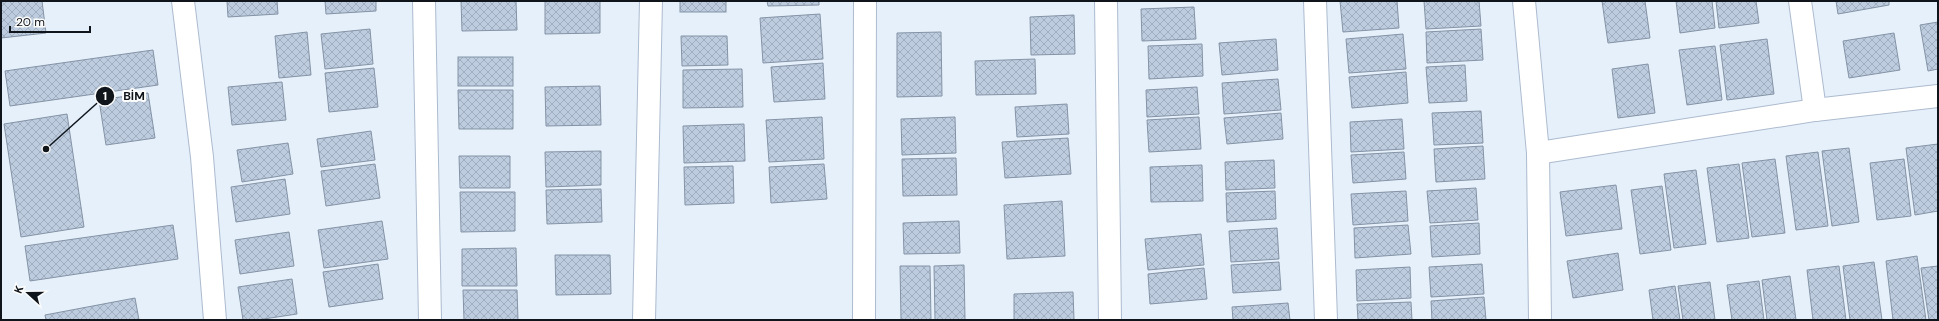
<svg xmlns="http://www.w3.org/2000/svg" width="1939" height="321" font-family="'DM Sans',sans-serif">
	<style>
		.building { fill: url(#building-cross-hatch); stroke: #8493a5 }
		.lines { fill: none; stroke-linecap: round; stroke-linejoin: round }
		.minor-casing { stroke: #acbbce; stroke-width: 24 }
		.minor { stroke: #fff; stroke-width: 22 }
		.leader { fill: none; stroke: #0f151b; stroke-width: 1.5 }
		.callout-dot { fill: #0f151b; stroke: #fcfcfc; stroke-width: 1.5 }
		.mark-label { font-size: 12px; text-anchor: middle; font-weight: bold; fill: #fff }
		.callout-label { font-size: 12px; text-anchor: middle; font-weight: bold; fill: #0f151b; stroke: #fcfcfc; stroke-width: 4; stroke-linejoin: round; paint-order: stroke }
	</style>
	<defs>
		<pattern id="building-cross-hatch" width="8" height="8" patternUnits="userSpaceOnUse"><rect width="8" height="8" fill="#bdccdf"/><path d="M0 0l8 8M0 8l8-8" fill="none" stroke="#a1aebf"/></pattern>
	</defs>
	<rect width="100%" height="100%" fill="#e6f0fb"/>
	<!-- building -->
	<g class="building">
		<path d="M1 1H42L46 33 1 38Z"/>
		<path d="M227 1H277L278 14 228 17Z"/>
		<path d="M325 1H376V11L326 14Z"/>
		<path d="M461 1H516L517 30 462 31Z"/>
		<path d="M545 1H600V33L545 34Z"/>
		<rect x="680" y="1" width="46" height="11"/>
		<path d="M767 1H819V5L768 6Z"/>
		<path d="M1340 1H1397L1399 28 1343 32Z"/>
		<path d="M1424 1H1479L1481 26 1426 29Z"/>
		<path d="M1602 1H1645L1650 38 1608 43Z"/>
		<path d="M1676 1H1712L1715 28 1680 33Z"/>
		<path d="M1716 1H1756L1759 23 1719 28Z"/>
		<path d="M1836 1H1889V5L1838 14Z"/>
		<path d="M1194 7 1196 39 1142 41 1141 9Z"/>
		<path d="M820 14 823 59 763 63 760 18Z"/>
		<path d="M1074 15 1075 54 1031 55 1030 17Z"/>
		<path d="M1938 22V69L1928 71 1920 25Z"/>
		<path d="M370 29 373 64 325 69 321 34Z"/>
		<path d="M1481 29 1483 60 1427 63 1426 32Z"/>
		<path d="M307 32 311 75 279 78 275 36Z"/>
		<path d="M941 32 942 96 897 97V33Z"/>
		<path d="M1894 33 1900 70 1849 78 1843 41Z"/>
		<path d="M1403 34 1406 69 1349 73 1346 39Z"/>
		<path d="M681 36H727L728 65 682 66Z"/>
		<path d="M1276 39 1278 70 1222 75 1219 43Z"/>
		<path d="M1767 39 1774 94 1727 100 1720 45Z"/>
		<path d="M1202 44 1203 76 1149 79 1148 46Z"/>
		<path d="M1715 46 1722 100 1687 105 1679 50Z"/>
		<path d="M153 50 158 85 10 106 5 71Z"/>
		<rect x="458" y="57" width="55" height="29"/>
		<path d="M1035 59 1036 94 976 95 975 61Z"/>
		<path d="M823 63 825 99 774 102 771 67Z"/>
		<path d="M1648 64 1655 113 1618 118 1612 69Z"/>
		<path d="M1465 65 1467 101 1429 103 1426 67Z"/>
		<path d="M374 68 378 107 329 112 325 73Z"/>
		<path d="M742 69 743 107 683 108V70Z"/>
		<path d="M1406 72 1408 103 1352 108 1349 77Z"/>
		<path d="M1278 79 1281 110 1224 114 1222 83Z"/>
		<path d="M282 82 286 120 232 125 228 87Z"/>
		<path d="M600 86 601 125 546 126 545 87Z"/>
		<path d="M1197 87 1199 114 1147 117 1146 90Z"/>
		<path d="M458 90H513V129H459Z"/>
		<path d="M148 93 155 138 106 145 99 100Z"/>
		<path d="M1067 104 1069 134 1017 137 1015 107Z"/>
		<path d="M1481 111 1483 143 1434 145 1432 113Z"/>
		<path d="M1281 113 1283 139 1227 144 1224 118Z"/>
		<path d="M67 114 84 227 21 237 4 124Z"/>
		<path d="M822 117 824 159 769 162 766 120Z"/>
		<path d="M955 117 956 153 902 155 901 119Z"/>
		<path d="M1199 117 1201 149 1149 152 1147 120Z"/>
		<path d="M1402 119 1404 149 1351 152 1350 122Z"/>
		<path d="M744 124 745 161 684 163 683 126Z"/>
		<path d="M371 131 375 160 321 167 317 139Z"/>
		<path d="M1068 138 1071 174 1005 178 1002 142Z"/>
		<path d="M288 143 293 174 242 182 237 150Z"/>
		<path d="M1938 144V211L1915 215 1906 148Z"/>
		<path d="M1483 146 1485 179 1436 182 1434 149Z"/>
		<path d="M1849 148 1859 222 1832 226 1822 151Z"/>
		<path d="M601 151V185L546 187 545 152Z"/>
		<path d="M1404 152 1406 179 1353 183 1351 155Z"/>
		<path d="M1818 152 1828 226 1796 230 1786 156Z"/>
		<path d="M459 156H510V188H460Z"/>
		<path d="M956 158 957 195 903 196 902 159Z"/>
		<path d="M1775 159 1785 233 1752 237 1742 163Z"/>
		<path d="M1904 159 1911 216 1877 220 1870 163Z"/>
		<path d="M1274 160 1275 188 1226 190 1225 162Z"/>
		<path d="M375 164 380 198 326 206 321 171Z"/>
		<path d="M824 164 827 199 771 203 769 167Z"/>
		<path d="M1739 164 1749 238 1717 242 1707 168Z"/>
		<path d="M1202 165 1203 201 1151 202 1150 167Z"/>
		<path d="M733 166 734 203 685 205 684 167Z"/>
		<path d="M1696 170 1706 244 1674 248 1664 174Z"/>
		<path d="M285 179 290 214 236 222 231 187Z"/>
		<path d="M1616 185 1622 229 1566 236 1560 192Z"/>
		<path d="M1662 186 1671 250 1640 254 1631 190Z"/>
		<path d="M1476 188 1478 220 1430 223 1427 191Z"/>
		<path d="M601 189 602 222 547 224 546 190Z"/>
		<path d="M1275 191 1276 219 1227 222 1226 193Z"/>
		<path d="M1406 191 1408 221 1353 225 1351 194Z"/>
		<path d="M460 192H515V231L461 232Z"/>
		<path d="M1062 201 1065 256 1007 259 1004 205Z"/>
		<path d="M382 221 388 259 324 268 318 230Z"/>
		<path d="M959 221 960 253 904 254 903 223Z"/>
		<path d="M1479 223 1480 254 1432 257 1430 226Z"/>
		<path d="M173 225 178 259 30 281 25 246Z"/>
		<path d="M1408 225 1411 254 1355 258 1354 228Z"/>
		<path d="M1277 228 1279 259 1231 262 1229 231Z"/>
		<path d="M289 232 294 266 240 274 235 240Z"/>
		<path d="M1201 234 1204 265 1148 270 1145 239Z"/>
		<path d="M516 248 517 286H462V249Z"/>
		<path d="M1618 253 1623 290 1573 298 1567 261Z"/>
		<path d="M555 255H610L611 294 556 295Z"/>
		<path d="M1917 256 1926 320H1893L1886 261Z"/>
		<path d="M1279 262 1281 290 1233 293 1231 265Z"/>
		<path d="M1874 262 1882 320H1850L1843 266Z"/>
		<path d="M378 264 383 299 329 307 323 272Z"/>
		<path d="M1482 264 1484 294 1431 297 1429 267Z"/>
		<path d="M964 265 965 320H935L934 266Z"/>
		<path d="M900 266H930L931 320H901Z"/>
		<path d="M1839 266 1846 320H1813L1807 270Z"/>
		<path d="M1938 266V320H1929L1921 268Z"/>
		<path d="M1410 267 1411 298 1357 301 1356 270Z"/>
		<path d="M1204 268 1207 299 1150 304 1148 274Z"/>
		<path d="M1790 276 1796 320H1767L1762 280Z"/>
		<path d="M292 279 297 314 257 320H243L238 287Z"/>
		<path d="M1759 281 1764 320H1732L1727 285Z"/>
		<path d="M1710 282 1715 320H1683L1678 286Z"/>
		<path d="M1675 286 1680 320H1653L1649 290Z"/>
		<path d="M463 290H517L518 320H464Z"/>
		<path d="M1073 292 1074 320H1014V294Z"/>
		<path d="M1484 297 1486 320H1432L1431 301Z"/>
		<path d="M135 298 139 320H46L45 315Z"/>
		<path d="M1411 302 1412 320H1358L1357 304Z"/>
		<path d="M1288 303 1290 320H1233L1232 307Z"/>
	</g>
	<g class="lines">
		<defs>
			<g id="minor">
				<path d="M183 1 202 157 215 320"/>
				<path d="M424 1 430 320"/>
				<path d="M1106 1 1110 320"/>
				<path d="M1315 1 1326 320"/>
				<path d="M1524 1 1538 153 1540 320"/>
				<path d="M1800 1 1815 110"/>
				<path d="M1538 153 1815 110 1938 96"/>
				<path d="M644 320 651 1"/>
				<path d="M864 320 865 1"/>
			</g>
		</defs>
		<!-- minor casing -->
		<use href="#minor" class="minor-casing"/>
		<!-- minor -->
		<use href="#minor" class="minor"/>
	</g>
	<!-- callouts -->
	<path class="leader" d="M46 149L105 96"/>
	<g class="callout-dot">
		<circle cx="46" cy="149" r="4"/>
		<circle cx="105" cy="96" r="10"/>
	</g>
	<g class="mark-label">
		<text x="105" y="100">1</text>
	</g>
	<g class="callout-label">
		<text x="134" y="100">BİM</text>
	</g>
	<!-- border -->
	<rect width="1939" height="321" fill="none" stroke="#0f151b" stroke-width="4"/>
	<!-- north arrow -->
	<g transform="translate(28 293) rotate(291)" stroke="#fcfcfc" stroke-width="3" paint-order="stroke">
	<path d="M0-3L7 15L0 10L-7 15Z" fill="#0f151b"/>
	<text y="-6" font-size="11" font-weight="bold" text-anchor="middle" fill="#0f151b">K</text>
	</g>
	<!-- scale -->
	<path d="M10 26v6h80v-6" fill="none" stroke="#0f151b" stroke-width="2"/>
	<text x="16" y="26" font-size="12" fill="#0f151b" stroke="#fcfcfc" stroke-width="3" paint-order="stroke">20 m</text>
</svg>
